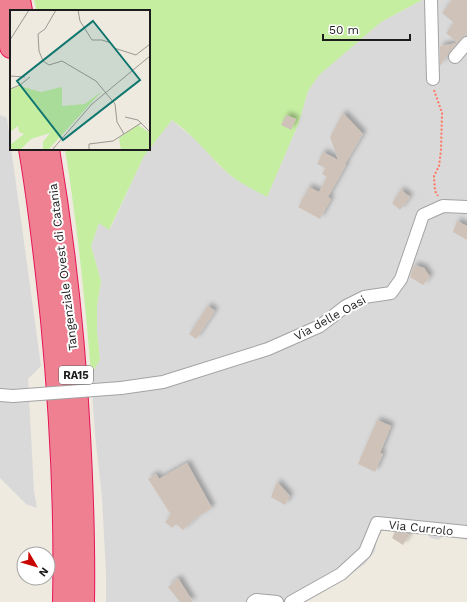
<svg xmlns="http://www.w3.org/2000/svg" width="467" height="602" font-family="'Work Sans',sans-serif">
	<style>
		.residential { fill: #dad9d9 }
		.grass { fill: #c5eea1 }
		.building { fill: #cfc3b9; filter: url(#shadow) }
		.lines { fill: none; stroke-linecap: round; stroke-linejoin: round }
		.street-casing { stroke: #a3a3a3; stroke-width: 14 }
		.highway-casing { stroke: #e61457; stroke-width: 24 }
		.path { stroke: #ff7561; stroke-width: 2; stroke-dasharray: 2 2; stroke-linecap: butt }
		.street { stroke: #fff; stroke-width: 12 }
		.highway { stroke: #ee8092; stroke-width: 22 }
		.street-bridge-casing { stroke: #a3a3a3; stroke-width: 14; stroke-linecap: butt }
		.street-bridge { stroke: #fff; stroke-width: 12 }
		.labels { text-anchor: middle; stroke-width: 4; stroke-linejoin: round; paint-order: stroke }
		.shield { fill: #fff; stroke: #606060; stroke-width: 1 }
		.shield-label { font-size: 11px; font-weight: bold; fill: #1c1c1c }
		.street-label { font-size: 12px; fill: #1c1c1c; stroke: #fff }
		.inset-road { fill: none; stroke: #9b9892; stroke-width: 1 }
		.view { fill: #0f766e; fill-opacity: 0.15; stroke: #0f766e; stroke-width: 2 }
		.inset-edge { fill: none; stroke: #1c1c1c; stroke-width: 2 }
	</style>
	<defs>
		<filter id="shadow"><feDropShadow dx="3.5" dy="-3.5" stdDeviation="2" flood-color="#0004"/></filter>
	</defs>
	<rect width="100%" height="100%" fill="#efeae0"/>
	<!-- residential -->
	<g class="residential">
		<path d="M422 0H467V540L444 535 439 540 430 538 428 533 383 529 377 539 375 551 365 564 352 573 298 602H106V573L102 498 95 435 91 374 100 360 97 332V306L101 281 91 246 99 223 110 229 144 156 172 120 197 141 218 164 232 177 267 197 299 122 308 91 319 75 381 22Z"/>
		<path d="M0 115 7 118 41 366 28 379 34 491 37 508 26 504 0 478Z"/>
	</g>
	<!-- grass -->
	<path class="grass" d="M34 0H422L381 22 319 75 308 91 299 122 267 197C255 190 241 184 230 175 210 157 194 135 172 120L144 156 109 230 99 223 91 246 101 281 97 306V332L100 360 91 374C85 298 77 224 65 149H149V11H37Z"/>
	<!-- building -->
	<g class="building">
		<path d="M452 0H467V32L458 43 446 33 454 23 442 13Z"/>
		<path d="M457 43 449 52 440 66V46Z"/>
		<path d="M343 113 363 134 345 164 346 165 328 197 331 199 320 219 298 207 309 187 319 192 327 177 322 174 325 168 317 164 323 152 338 160 330 137Z"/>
		<path d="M286 115 296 119 291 130 281 125Z"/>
		<path d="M401 190 410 197 400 210 392 203Z"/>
		<path d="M457 221 467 226V240L453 232Z"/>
		<path d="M414 265 424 268 430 277 423 285 410 277Z"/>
		<path d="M208 306 215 311 196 339 189 334Z"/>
		<path d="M377 420 391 426 380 453 383 454 375 472 358 464Z"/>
		<path d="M187 463 212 508 197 517 183 530 176 524 172 528 165 522 171 515 148 479 156 474 159 479Z"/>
		<path d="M277 482 290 496 285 505 271 497Z"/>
		<path d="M395 532 406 533 409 535 403 545 392 538Z"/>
		<path d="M178 578 193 602H180L168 587Z"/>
	</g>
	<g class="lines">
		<defs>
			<g id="street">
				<path d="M431 0 433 79"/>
				<path d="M455 57 467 43"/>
				<path d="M121 388 163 382 268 349 320 326 346 306 364 297 391 293 401 279 423 215 443 206 467 207"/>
				<path d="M0 395 13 396"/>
				<path d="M253 602 256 600 277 602"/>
				<path d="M291 602 341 574 365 552 377 523 467 532"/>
			</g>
			<g id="highway">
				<path d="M0 0 11 47"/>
				<path d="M19 0 21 11"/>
				<path d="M30 149C40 206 46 263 52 320 61 414 66 508 64 602"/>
				<path d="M48 149C64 244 74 339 79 435 82 491 84 546 83 602"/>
			</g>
		</defs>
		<!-- street casing -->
		<use href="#street" class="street-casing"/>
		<!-- highway casing -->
		<use href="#highway" class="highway-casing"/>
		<!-- path -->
		<path class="path" d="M434 90 442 113 441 150 439 166 434 176 435 191 438 196"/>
		<!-- street -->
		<use href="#street" class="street"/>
		<!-- highway -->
		<use href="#highway" class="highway"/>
		<defs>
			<path id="street-bridge" d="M13 396 121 388"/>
		</defs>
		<!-- street-bridge casing -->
		<use href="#street-bridge" class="street-bridge-casing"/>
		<!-- street-bridge -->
		<use href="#street-bridge" class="street-bridge"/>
	</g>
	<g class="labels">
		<!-- shield labels -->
		<rect class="shield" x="59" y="366" width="34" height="18" rx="3"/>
		<g class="shield-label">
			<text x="76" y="379">RA15</text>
		</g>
		<!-- street labels -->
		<g class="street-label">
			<text transform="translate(63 267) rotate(-97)" y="4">Tangenziale Ovest di Catania</text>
			<text transform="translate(330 318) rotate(-29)" y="4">Via delle Oasi</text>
			<text transform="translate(421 528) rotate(6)" y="4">Via Currolo</text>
		</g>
	</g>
	<!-- overview -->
	<g transform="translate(10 10)">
		<rect width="140" height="140" fill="#efeae0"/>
		<path d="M10 76 31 82 52 77V96L75 94 92 81 38 140H33V132L40 123 21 129 10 140H0V135L14 124 9 122 8 116 0 122V79ZM128 115 140 123V140H111L109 128Z" fill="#c5eea1"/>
		<path class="inset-road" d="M46 0 35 19 28 24 29 41 33 51 39 55 52 51 86 71 105 94 107 112 114 124M68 0 70 11 82 30H92L101 33 104 38 126 45 140 34M0 30 19 0M0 66 15 67M0 79 10 75 20 67M115 107 128 110 140 122M42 140 82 94 140 46M79 140V134L103 131 131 113"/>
		<path class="view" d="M83 11 130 70 53 130 7 71Z"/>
		<rect width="140" height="140" class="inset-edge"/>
	</g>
	<!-- north arrow -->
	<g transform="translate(36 566) rotate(128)"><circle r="19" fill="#ffffff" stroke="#a4a4a4"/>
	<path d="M0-3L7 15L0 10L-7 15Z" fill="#c80500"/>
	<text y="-6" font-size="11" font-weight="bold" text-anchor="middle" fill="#1c1c1c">N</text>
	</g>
	<!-- scale -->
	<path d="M323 34v6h87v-6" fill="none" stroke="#1c1c1c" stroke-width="2"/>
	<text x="329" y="34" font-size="12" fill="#1c1c1c" stroke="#ffffff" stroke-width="3" paint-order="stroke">50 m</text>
</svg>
